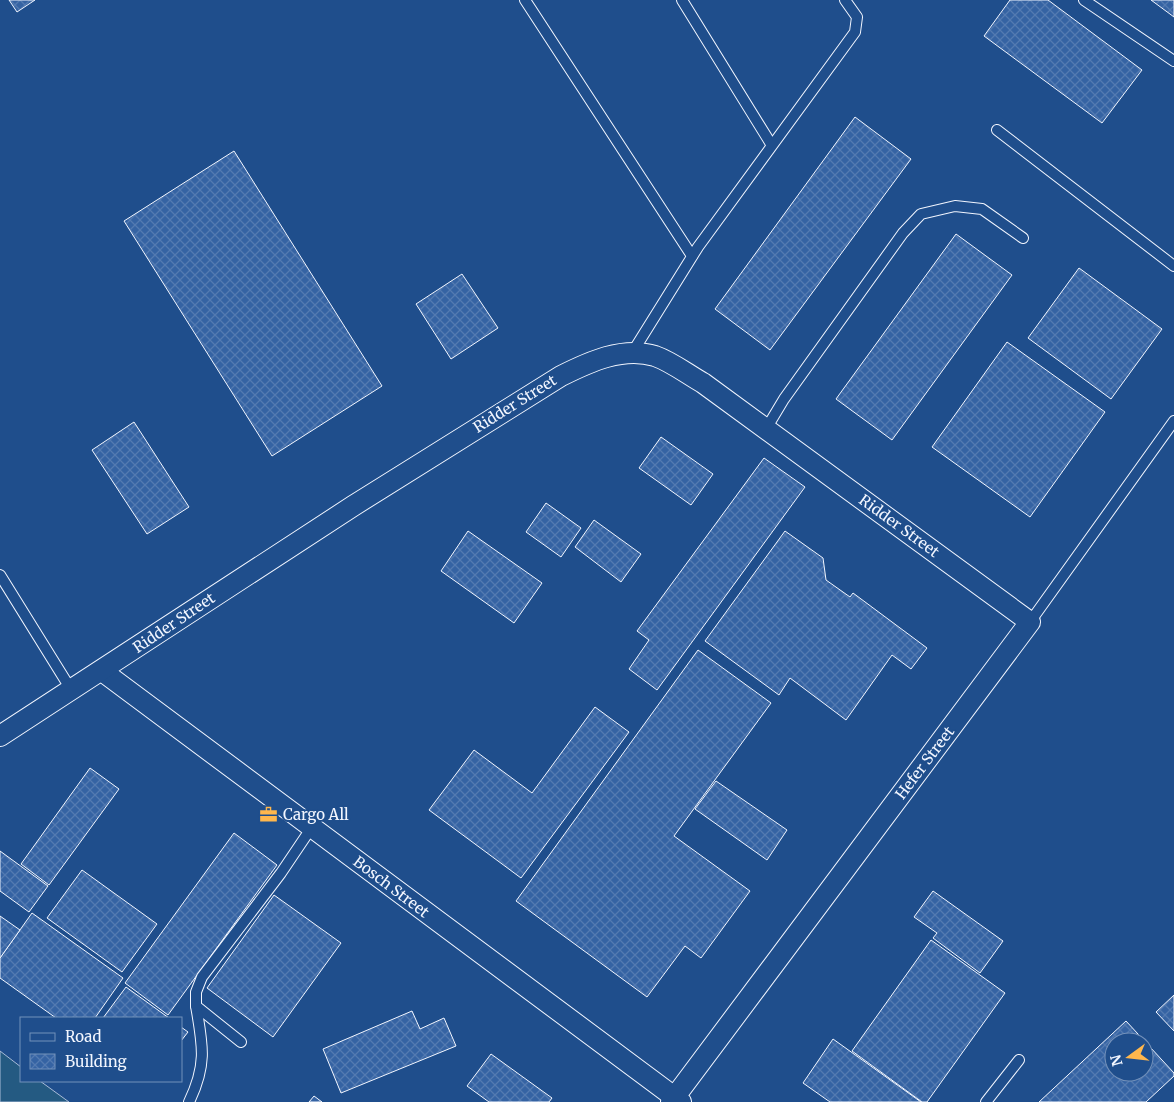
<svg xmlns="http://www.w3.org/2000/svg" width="1174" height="1102" font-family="Merriweather,serif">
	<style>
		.green { fill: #245a82; stroke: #a8bbd7 }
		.building { fill: url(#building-cross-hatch); stroke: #f2f6ff; fill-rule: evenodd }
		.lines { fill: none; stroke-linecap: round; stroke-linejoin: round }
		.service-casing { stroke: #f2f6ff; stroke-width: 12 }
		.minor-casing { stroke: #f2f6ff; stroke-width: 22 }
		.service { stroke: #1f4e8c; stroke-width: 10 }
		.minor { stroke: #1f4e8c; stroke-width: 20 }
		.labels { text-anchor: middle; stroke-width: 4; stroke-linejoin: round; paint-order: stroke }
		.street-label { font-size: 15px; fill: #f2f6ff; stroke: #1f4e8c }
		.poi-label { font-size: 15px; fill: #f2f6ff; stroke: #1f4e8c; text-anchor: start }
	</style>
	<defs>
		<pattern id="building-cross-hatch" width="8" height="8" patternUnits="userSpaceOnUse" patternTransform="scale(1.25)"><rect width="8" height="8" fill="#3563a3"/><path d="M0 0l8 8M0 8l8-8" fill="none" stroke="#537ab1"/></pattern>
	</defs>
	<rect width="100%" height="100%" fill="#1f4e8c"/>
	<!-- green -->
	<path class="green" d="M0 1051 21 1067V1081H40L69 1102H0Z"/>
	<!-- building -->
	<g class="building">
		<path d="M9 0H35L17 12Z"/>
		<path d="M1010 0H1048L1142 70 1102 123 984 36Z"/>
		<path d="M1151 0H1174V17Z"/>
		<path d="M855 117 911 159 770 350 715 309Z"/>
		<path d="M234 151 382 386 272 456 124 221Z"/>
		<path d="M956 234 1012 275 892 440 836 399Z"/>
		<path d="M1079 268 1162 329 1111 399 1028 338Z"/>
		<path d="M462 274 498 328 451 359 416 304Z"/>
		<path d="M1007 342 1105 412 1030 517 932 447Z"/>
		<path d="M134 422 189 507 147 534 92 450Z"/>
		<path d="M661 437 713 474 691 505 639 468Z"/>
		<path d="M764 458 805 487 657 690 629 669 649 640 637 631Z"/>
		<path d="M546 503 581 528 561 557 526 532Z"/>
		<path d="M594 520 641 554 621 582 575 547Z"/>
		<path d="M468 531 542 583 514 623 441 571Z"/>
		<path d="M785 531 823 558 826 580 850 597 853 593 927 648 911 669 892 655 846 720 790 678 779 695 705 641Z"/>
		<path d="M698 650 771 703 674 836 750 891 701 958 685 946 647 997 516 901Z"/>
		<path d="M595 707 629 732 521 878 429 810 474 750 532 793Z"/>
		<path d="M90 768 119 789 49 885 21 864Z"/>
		<path d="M716 781 787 830 767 860 695 809Z"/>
		<path d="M234 833 277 865 168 1015 125 983Z"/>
		<path d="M0 851 48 886 29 912 0 891Z"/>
		<path d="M82 870 157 924 122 972 47 918Z"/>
		<path d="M933 891 1003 941 980 973 933 938 937 933 914 917Z"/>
		<path d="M274 895 341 943 273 1037 207 988Z"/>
		<path d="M32 913 123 978 95 1018H56L0 978V958Z"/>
		<path d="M0 916 20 930 0 958Z"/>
		<path d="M931 940 1005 993 927 1102H922L852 1051Z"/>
		<path d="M126 987 169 1018H103Z"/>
		<path d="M1174 995V1031L1156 1012Z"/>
		<path d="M412 1011 420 1029 444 1018 456 1046 341 1093 323 1049Z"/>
		<path d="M1126 1021 1174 1073V1076L1146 1102H1039ZM1114 1042H1144V1072H1114Z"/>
		<path d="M181 1027 188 1032 181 1041Z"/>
		<path d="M833 1039 921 1102H830L803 1083Z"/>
		<path d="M491 1054 552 1098 549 1102H489L467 1086Z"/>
		<path d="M314 1096 322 1102H309Z"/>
	</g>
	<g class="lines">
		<defs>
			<g id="service">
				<path d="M525 0 692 256"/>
				<path d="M682 0 771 144"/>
				<path d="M1084 0 1174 61"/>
				<path d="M997 130 1174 266"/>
				<path d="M632 353 698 247 855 32 857 17 845 0"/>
				<path d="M766 429 784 399 903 233 921 214 955 206 982 209 1023 238"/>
				<path d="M0 575 72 691"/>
				<path d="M1030 622 1174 421"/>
				<path d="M241 1042 196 1006V992L202 977 281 873 312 827"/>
				<path d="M189 1102C207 1065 203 1046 196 1006"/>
				<path d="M986 1102 1019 1060"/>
			</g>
			<g id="minor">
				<path d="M102 671 681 1102"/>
				<path d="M0 736 353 506 561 376C589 362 623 346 655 356 672 362 687 374 703 383L1030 622 671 1102"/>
			</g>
		</defs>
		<!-- service casing -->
		<use href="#service" class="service-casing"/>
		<!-- minor casing -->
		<use href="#minor" class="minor-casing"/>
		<!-- service -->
		<use href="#service" class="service"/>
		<!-- minor -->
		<use href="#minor" class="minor"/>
	</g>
	<!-- icons -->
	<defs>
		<symbol id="office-bare" viewBox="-9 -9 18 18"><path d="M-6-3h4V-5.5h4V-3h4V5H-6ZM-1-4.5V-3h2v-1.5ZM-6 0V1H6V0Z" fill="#ffb74d" stroke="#1f4e8c" stroke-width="2.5" paint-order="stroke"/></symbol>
	</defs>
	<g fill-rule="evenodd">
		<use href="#office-bare" x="256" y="802" width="25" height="25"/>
	</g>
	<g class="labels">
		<!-- street labels -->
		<g class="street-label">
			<text transform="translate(515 404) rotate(-32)" y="5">Ridder Street</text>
			<text transform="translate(899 526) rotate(36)" y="5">Ridder Street</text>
			<text transform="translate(174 623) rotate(-34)" y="5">Ridder Street</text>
			<text transform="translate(925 763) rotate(-53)" y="5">Hefer Street</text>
			<text transform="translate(391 887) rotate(37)" y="5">Bosch Street</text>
		</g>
		<!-- poi labels -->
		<g class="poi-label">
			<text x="283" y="820">Cargo All</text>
		</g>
	</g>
	<!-- legend -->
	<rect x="20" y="1017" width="162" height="65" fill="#1f4e8c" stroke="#7391ba"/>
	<rect x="30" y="1033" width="25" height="8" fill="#1f4e8c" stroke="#7391ba"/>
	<text x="65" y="1042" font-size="15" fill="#f2f6ff">Road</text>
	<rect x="30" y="1054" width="25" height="15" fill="url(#building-cross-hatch)" stroke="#7391ba"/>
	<text x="65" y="1067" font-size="15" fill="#f2f6ff">Building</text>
	<!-- north arrow -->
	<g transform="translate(1129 1057) rotate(255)"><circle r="24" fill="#1f4e8c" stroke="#7391ba"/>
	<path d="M0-4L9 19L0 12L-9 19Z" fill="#ffb74d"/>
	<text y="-8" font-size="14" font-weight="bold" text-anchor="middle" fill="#f2f6ff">N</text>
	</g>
</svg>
